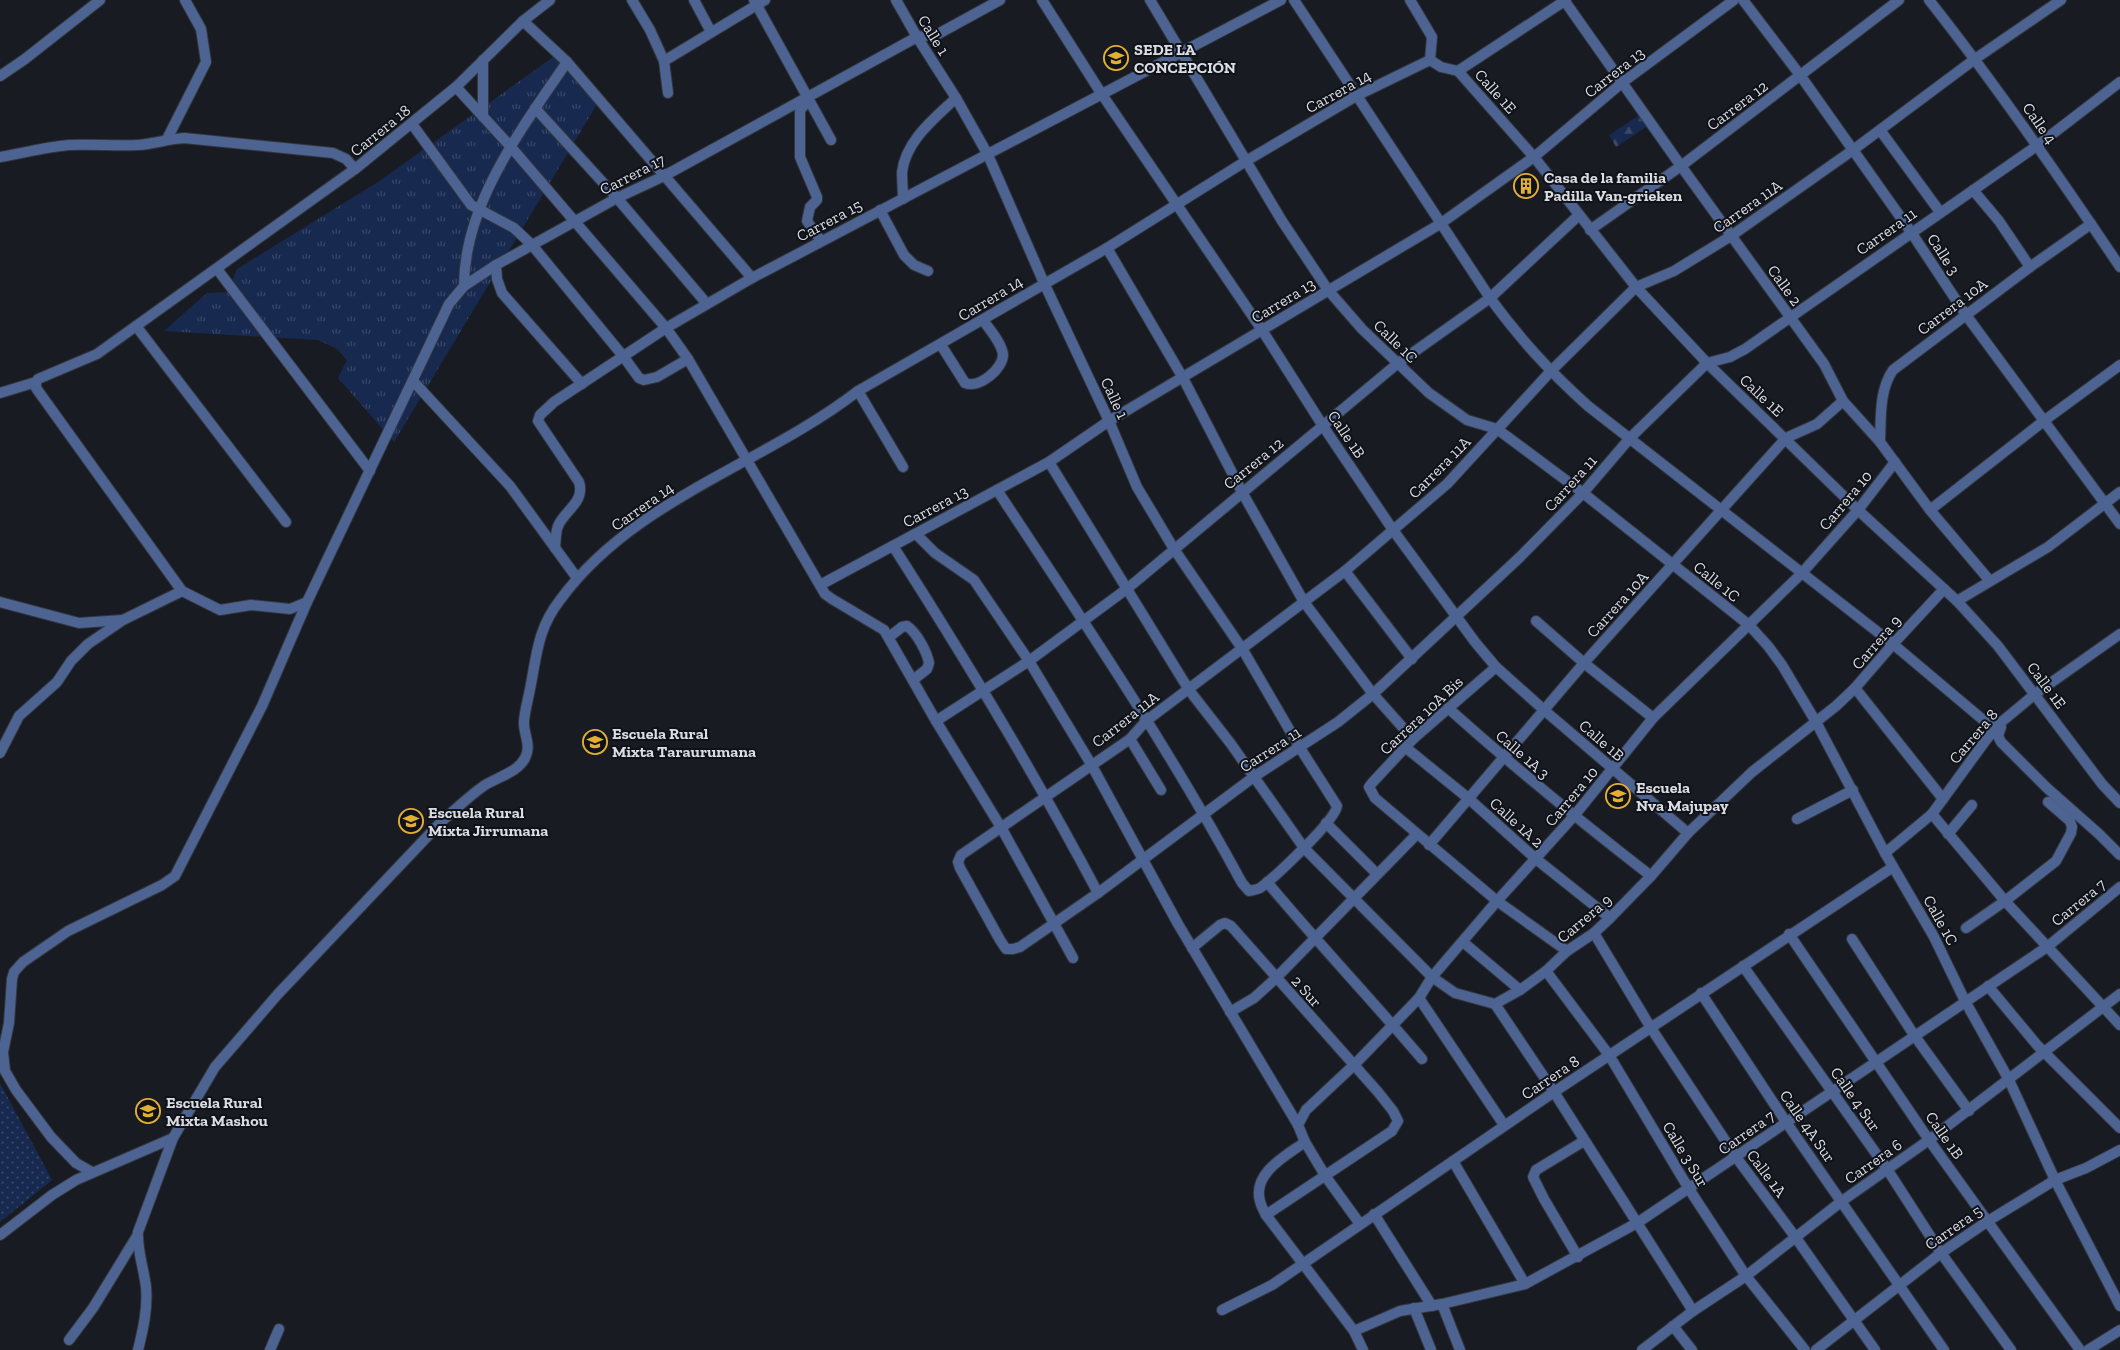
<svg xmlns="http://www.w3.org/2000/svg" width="2120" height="1350" font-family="'Zilla Slab',serif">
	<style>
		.grass { fill: url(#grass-dots) }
		.forest { fill: url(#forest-firs) }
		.park { fill: url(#park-tufts) }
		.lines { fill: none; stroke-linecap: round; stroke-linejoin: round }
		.minor-casing { stroke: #33363d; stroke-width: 12 }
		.minor { stroke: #4d6392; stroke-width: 10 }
		.labels { text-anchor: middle; stroke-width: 4; stroke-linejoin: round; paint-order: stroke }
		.street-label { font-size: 16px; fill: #dbdde2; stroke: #0f1218 }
		.poi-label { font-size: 16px; font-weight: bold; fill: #dbdde2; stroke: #0f1218; text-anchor: start }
	</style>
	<defs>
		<pattern id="grass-dots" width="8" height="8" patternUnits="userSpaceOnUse" patternTransform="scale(1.25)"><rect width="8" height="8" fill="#182950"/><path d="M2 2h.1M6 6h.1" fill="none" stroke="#394869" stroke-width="1.8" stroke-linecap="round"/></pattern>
		<pattern id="forest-firs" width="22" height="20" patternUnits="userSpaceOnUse" patternTransform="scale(1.25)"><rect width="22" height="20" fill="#182950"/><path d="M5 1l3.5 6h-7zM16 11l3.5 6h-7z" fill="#394869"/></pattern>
		<pattern id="park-tufts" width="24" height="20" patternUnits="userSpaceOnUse" patternTransform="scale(1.25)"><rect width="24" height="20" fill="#182950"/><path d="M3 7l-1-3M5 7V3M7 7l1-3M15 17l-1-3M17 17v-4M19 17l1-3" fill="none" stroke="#394869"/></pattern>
	</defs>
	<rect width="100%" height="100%" fill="#181b22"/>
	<!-- grass -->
	<path class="grass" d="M0 1083 52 1180 0 1222Z"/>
	<!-- forest -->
	<path class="forest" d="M1641 114 1649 125 1616 147 1609 135Z"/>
	<!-- park -->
	<path class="park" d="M559 53 599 101 394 442 338 378 347 360 337 349 318 340 164 331 207 293 228 292 237 269 378 182Z"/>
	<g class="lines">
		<defs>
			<g id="minor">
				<path d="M632 0 650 30 664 61 668 93"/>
				<path d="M694 0 711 32"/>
				<path d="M754 0 831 140"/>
				<path d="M896 0 917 37 956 98 988 155 1044 283 1109 421 1137 487 1174 549 1243 650 1300 748 1337 806C1336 820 1274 878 1260 888 1256 890 1253 890 1249 891L1242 883C1169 748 1082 619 997 490"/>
				<path d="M1042 0 1101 93 1262 330 1323 426 1393 530 1475 642 1496 667 1544 710 1688 833"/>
				<path d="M1150 0 1282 221 1328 290 1362 329 1429 393 1467 420 1497 429 1583 493 1749 625 1768 646 1782 665 1816 722 1885 853 1934 937 1965 1001 2009 1080 2055 1180 2120 1306"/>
				<path d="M1294 0 1490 298C1521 340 1549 371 1588 406L1893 644 1982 719 1988 722 1995 720 2001 727 1998 736 2001 742 2047 788 2099 834 2120 855"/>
				<path d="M1410 0 1432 37 1430 60"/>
				<path d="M1564 0 1681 166 1824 364 1843 401 1880 442 1930 510 1990 581"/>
				<path d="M1743 0 1800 75 1911 232 1966 315 2120 524"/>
				<path d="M1929 0C1997 86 2059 176 2120 267"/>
				<path d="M2061 0 1975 59 1853 150 1731 236 1674 271 1636 287 1550 372 1447 484 1345 571 1146 721 1130 739 961 855 958 862 960 868 1000 940 1006 949H1013L1020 947 1098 893 1255 776 1338 722 1373 694 1520 557 1583 493 1630 438 1707 363 1730 357 1745 349 2038 145 2120 82"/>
				<path d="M523 21 567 62 752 278"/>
				<path d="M483 60V117"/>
				<path d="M1430 60 1441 67 1458 71 1534 157 1636 287 1707 363 1858 510 1957 601 1998 646 2102 784 2120 803"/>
				<path d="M664 61 765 0"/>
				<path d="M1458 71 1566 0"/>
				<path d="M0 76 25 59 100 0"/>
				<path d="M456 87 511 147 666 328 688 359 825 594 832 599 884 630 936 721 1002 829 1073 958"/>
				<path d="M809 100 800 110V157L817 197V200L810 207 807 221 821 241"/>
				<path d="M535 108 617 198 707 304"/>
				<path d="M412 124 471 205 514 228 532 245 623 356 639 378 644 380 657 377 688 359"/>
				<path d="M1880 130 1940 212"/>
				<path d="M167 139 206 62 201 29 185 0"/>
				<path d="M0 157C23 153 46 147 69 145 92 144 115 146 138 145 154 144 168 139 184 138L333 153 346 159 355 169"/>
				<path d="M1973 190 1999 221 2030 267"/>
				<path d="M903 199C903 190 902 180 902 172 906 140 935 118 956 98"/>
				<path d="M880 210 904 255 914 265 928 271"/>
				<path d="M1590 230 1681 166 1899 0"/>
				<path d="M1107 248 1183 378 1242 492 1304 602 1373 694 1413 739"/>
				<path d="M496 265 497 279 502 293 582 384"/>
				<path d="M217 269 370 471"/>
				<path d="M464 286C464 204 522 128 567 62"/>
				<path d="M136 326 286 522"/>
				<path d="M941 345 965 383C980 389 1003 368 1003 355 1002 343 989 329 983 320"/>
				<path d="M413 381 510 486 577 578"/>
				<path d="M36 382V388L182 591 220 610 251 605 290 609 307 602"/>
				<path d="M858 391 903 467"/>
				<path d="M0 393 36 382 38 379 97 354 355 169 456 87 523 21 550 0"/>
				<path d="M1880 442C1881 418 1879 390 1893 370L2030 267 2091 224"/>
				<path d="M1049 462 1189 690 1231 744 1304 848 1432 977 1455 993 1495 1004"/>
				<path d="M1930 510 2045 420 2120 365"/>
				<path d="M916 534 935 553 974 580 1029 661 1091 764 1178 924 1298 1125"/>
				<path d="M893 546C966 660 1035 774 1098 893"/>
				<path d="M555 548C556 540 555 531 559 524 567 509 585 501 579 482L538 421 540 415 554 402 666 328 752 278 1281 0"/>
				<path d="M1345 571 1412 659"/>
				<path d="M820 585 1049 462 1109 421 1440 224 1534 157 1623 82 1734 0"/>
				<path d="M1957 601 2048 547 2120 492"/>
				<path d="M0 602 79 623 122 620"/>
				<path d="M1536 621 1584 663 1653 718"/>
				<path d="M889 637 902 627 907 626C917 633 927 652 929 663L927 669 913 680"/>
				<path d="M1496 667 1413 739 1372 783 1369 787 1375 798 1497 901 1567 951"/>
				<path d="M1855 688 1943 799"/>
				<path d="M1448 708C1514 767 1581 822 1651 876"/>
				<path d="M936 721 1029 661 1128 588 1397 364 1490 298 1579 215"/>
				<path d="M1130 739 1161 790"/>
				<path d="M1405 747 1468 798 1536 859 1610 918"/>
				<path d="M0 753 19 716 57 682 71 661 88 644 123 620 182 591"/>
				<path d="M1932 814 2005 901 2120 1025"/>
				<path d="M1797 819 1853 790"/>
				<path d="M1326 823 1377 874"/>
				<path d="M1948 834 1972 805"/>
				<path d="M1429 845 1584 663 1786 438 1817 424 1843 401"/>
				<path d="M1885 853 1932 814 1986 740 1999 724 2035 694 2120 634"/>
				<path d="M1267 882C1317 942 1371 999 1422 1059"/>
				<path d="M1966 928 2005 901 2056 861 2071 833 2072 827 2070 821 2048 802"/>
				<path d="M1594 933 1651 1028 1736 1157 1796 1238 1875 1350"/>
				<path d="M1789 934 1929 1140 2080 1350"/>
				<path d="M1852 939 1914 1035 1969 1111"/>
				<path d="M1463 942 1520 990"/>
				<path d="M1192 948 1220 925 1225 923 1231 926 1378 1092 1393 1111 1398 1121 1392 1131 1266 1215"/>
				<path d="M1743 966 1887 1169 1941 1253 2011 1350"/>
				<path d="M1546 971 1609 1055 1689 1189 1746 1276 1805 1350"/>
				<path d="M1988 986 2037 1045 2120 1128"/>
				<path d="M1701 993 1786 1122 1944 1350"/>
				<path d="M1419 998 1504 1125"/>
				<path d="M1495 1004 1520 990 1546 971 1567 951 1594 933 1610 918 1651 876 1688 833 1752 772 1836 706 1855 688 1893 644 1944 589"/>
				<path d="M1495 1004 1554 1092 1693 1311"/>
				<path d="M1230 1012 1254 998 1276 978 1417 834"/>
				<path d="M1305 1142 1326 1177 1360 1224"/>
				<path d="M1453 1161 1525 1284"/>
				<path d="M92 1172 76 1163 51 1137 16 1090 5 1071 3 1052 9 1023 12 979 14 972 23 962 68 931 162 885 175 876 262 706 307 602 449 304 464 286 496 265 617 198 664 176 917 37 938 34 1000 0"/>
				<path d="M1374 1214 1432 1306"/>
				<path d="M0 1235 52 1195 76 1180 173 1138"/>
				<path d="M1578 1257 1544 1199 1533 1177 1536 1170 1584 1141"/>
				<path d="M1442 1304 1460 1350"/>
				<path d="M1414 1308 1431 1350"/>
				<path d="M1222 1310 1272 1285 1554 1092 1893 867"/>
				<path d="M1673 1326 1692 1350"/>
				<path d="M1354 1331 1400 1311 1442 1304 1525 1284 1637 1223 2047 947 2120 887"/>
				<path d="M69 1340 93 1308 137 1236"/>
				<path d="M138 1350C143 1330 148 1308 146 1287 144 1269 137 1251 138 1232L173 1138 215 1067 278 994 442 821C456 809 469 796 485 785 498 777 518 772 525 758 532 745 523 734 524 721 525 709 529 696 531 684 537 651 539 627 560 600 634 499 762 465 858 391L1107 248 1246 161 1358 95 1430 60"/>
				<path d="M270 1350 279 1329"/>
				<path d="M1363 1350 1354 1331 1266 1215C1264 1211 1261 1206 1260 1201 1252 1173 1287 1155 1305 1142L1298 1125 1306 1110 1354 1065 1419 998 1432 977 1497 901 1574 816 1653 718 1801 574 1858 510 1895 462"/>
				<path d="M1642 1350 1693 1311 1746 1276 1842 1201 1929 1140 2120 994"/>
				<path d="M1816 1350 1941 1253 1988 1221 2055 1180 2086 1168 2120 1150"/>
				<path d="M2088 1350 2120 1330"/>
			</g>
		</defs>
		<!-- minor casing -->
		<use href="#minor" class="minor-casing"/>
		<!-- minor -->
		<use href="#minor" class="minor"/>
	</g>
	<!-- icons -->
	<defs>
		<symbol id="school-ring" viewBox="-11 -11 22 22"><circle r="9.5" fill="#0f1218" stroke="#e2ae34" stroke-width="1.5"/><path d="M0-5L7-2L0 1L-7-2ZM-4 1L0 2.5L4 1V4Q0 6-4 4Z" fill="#e2ae34"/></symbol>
		<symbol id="building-ring" viewBox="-11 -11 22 22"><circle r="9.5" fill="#0f1218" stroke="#e2ae34" stroke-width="1.5"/><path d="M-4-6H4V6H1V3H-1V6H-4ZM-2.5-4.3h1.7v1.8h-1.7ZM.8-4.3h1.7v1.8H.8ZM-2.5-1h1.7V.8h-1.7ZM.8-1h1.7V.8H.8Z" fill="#e2ae34"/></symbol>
	</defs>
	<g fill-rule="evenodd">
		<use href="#school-ring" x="1102" y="44" width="28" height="28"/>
		<use href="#building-ring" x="1512" y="172" width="28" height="28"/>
		<use href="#school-ring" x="581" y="728" width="28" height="28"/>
		<use href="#school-ring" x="1604" y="782" width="28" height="28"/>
		<use href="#school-ring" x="397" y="807" width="28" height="28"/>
		<use href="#school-ring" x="134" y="1097" width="28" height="28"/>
	</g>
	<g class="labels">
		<!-- street labels -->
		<g class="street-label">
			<text transform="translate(934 35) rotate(58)" y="6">Calle 1</text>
			<text transform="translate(1614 72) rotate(-38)" y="6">Carrera 13</text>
			<text transform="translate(1338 91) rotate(-29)" y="6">Carrera 14</text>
			<text transform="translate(1496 91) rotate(48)" y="6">Calle 1E</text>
			<text transform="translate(1737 105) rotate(-37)" y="6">Carrera 12</text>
			<text transform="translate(2040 123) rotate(55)" y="6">Calle 4</text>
			<text transform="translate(380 130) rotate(-39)" y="6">Carrera 18</text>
			<text transform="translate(632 174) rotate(-27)" y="6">Carrera 17</text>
			<text transform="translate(1747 206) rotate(-35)" y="6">Carrera 11A</text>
			<text transform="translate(829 220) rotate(-28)" y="6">Carrera 15</text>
			<text transform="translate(1886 231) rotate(-35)" y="6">Carrera 11</text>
			<text transform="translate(1944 254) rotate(57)" y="6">Calle 3</text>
			<text transform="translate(1785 285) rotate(54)" y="6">Calle 2</text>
			<text transform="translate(990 298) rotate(-31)" y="6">Carrera 14</text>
			<text transform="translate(1283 300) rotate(-31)" y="6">Carrera 13</text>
			<text transform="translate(1952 306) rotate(-37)" y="6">Carrera 10A</text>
			<text transform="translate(1396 341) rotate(44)" y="6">Calle 1C</text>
			<text transform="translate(1762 395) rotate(43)" y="6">Calle 1E</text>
			<text transform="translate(1115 398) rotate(65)" y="6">Calle 1</text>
			<text transform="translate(1347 434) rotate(56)" y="6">Calle 1B</text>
			<text transform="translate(1253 463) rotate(-39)" y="6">Carrera 12</text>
			<text transform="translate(1439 467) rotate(-45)" y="6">Carrera 11A</text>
			<text transform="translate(1570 483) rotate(-48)" y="6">Carrera 11</text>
			<text transform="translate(1845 500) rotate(-50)" y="6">Carrera 10</text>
			<text transform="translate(642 506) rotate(-35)" y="6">Carrera 14</text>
			<text transform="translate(935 506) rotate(-28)" y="6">Carrera 13</text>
			<text transform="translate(1717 581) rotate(39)" y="6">Calle 1C</text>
			<text transform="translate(1617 604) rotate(-48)" y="6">Carrera 10A</text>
			<text transform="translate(1876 642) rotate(-49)" y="6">Carrera 9</text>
			<text transform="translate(2047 685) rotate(53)" y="6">Calle 1E</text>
			<text transform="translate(1421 715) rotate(-43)" y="6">Carrera 10A Bis</text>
			<text transform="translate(1125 719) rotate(-38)" y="6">Carrera 11A</text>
			<text transform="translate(1973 736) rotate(-50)" y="6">Carrera 8</text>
			<text transform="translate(1602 740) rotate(41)" y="6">Calle 1B</text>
			<text transform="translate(1270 749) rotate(-33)" y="6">Carrera 11</text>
			<text transform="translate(1523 754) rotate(41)" y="6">Calle 1A 3</text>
			<text transform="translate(1571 796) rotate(-50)" y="6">Carrera 10</text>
			<text transform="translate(1517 822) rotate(42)" y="6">Calle 1A 2</text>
			<text transform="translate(2078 902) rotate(-39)" y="6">Carrera 7</text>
			<text transform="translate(1584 918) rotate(-40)" y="6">Carrera 9</text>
			<text transform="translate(1941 920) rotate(61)" y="6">Calle 1C</text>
			<text transform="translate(1307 991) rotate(48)" y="6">2 Sur</text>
			<text transform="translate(1550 1077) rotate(-34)" y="6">Carrera 8</text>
			<text transform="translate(1856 1099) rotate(55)" y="6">Calle 4 Sur</text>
			<text transform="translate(1808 1126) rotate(55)" y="6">Calle 4A Sur</text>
			<text transform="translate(1746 1132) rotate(-35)" y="6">Carrera 7</text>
			<text transform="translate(1945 1135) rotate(55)" y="6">Calle 1B</text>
			<text transform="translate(1686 1154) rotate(59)" y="6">Calle 3 Sur</text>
			<text transform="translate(1873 1161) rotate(-35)" y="6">Carrera 6</text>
			<text transform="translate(1767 1173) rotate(53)" y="6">Calle 1A</text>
			<text transform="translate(1953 1227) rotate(-35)" y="6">Carrera 5</text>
		</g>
		<!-- poi labels -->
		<g class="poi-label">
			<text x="1134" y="55">SEDE LA<tspan x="1134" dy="18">CONCEPCIÓN</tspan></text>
			<text x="1544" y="183">Casa de la familia<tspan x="1544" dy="18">Padilla Van-grieken</tspan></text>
			<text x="612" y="739">Escuela Rural<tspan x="612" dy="18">Mixta Taraurumana</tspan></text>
			<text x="1636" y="793">Escuela<tspan x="1636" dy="18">Nva Majupay</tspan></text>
			<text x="428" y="818">Escuela Rural<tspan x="428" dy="18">Mixta Jirrumana</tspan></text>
			<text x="166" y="1108">Escuela Rural<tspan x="166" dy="18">Mixta Mashou</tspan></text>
		</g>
	</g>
</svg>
